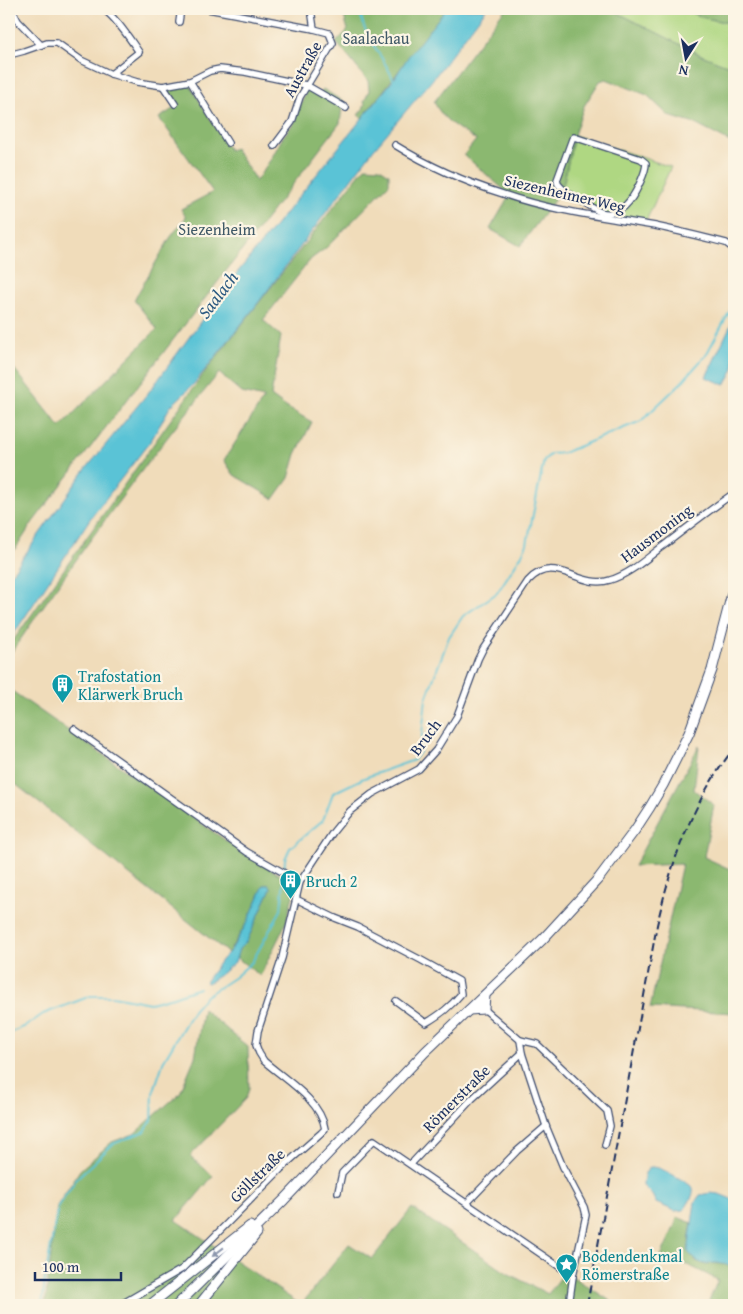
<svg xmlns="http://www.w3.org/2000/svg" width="743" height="1314" font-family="'Gentium Book Plus',serif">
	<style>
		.green { fill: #afd782; stroke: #658370 }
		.forest { fill: #8bb870; stroke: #537467 }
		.water { fill: #5ac3d6; stroke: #3a799a }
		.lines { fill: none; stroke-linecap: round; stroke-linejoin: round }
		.stream { stroke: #5ac3d6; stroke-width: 2 }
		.minor-casing { stroke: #3b496c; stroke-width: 8 }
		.primary-casing { stroke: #3b496c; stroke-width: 11 }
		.minor { stroke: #fff; stroke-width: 5.5 }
		.primary { stroke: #fff; stroke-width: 9 }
		.rail { stroke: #1b2f5e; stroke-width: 2; stroke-dasharray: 8 4; stroke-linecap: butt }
		.oneway { fill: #8d97ae }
		.labels { text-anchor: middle; stroke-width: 4.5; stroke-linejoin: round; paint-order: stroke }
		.park-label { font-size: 16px; fill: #405967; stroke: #fcf5e5 }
		.street-label { font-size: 16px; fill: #1b2f5e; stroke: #fcf5e5 }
		.culture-label { font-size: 16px; fill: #0d838f; stroke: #fcf5e5; text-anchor: start }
		.water-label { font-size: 18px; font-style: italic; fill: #2e5b82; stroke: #fcf5e5 }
	</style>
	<rect width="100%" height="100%" fill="#fcf5e5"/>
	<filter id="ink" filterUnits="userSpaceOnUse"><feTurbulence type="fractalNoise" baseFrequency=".02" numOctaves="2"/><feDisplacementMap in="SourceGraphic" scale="10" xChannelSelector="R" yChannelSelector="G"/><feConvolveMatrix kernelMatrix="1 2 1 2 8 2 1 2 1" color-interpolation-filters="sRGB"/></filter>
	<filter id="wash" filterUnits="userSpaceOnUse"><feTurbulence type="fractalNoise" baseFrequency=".0096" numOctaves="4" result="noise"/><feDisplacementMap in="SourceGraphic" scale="20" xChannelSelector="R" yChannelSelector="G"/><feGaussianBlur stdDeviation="1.12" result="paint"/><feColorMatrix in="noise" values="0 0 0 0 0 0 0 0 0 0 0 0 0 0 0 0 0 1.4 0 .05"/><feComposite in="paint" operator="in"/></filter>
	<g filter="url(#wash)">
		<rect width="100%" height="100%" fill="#f0dcba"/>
		<!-- green -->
		<g class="green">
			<path d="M610 9H682L705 18 734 24V68L701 55Z"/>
			<path d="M574 135 671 167 645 223 604 214 562 190Z"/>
		</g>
		<!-- forest -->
		<g class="forest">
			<path d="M342 9H446C418 45 391 82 362 118L358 115 363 109 365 104 364 102 369 91 368 81 336 42 348 30Z"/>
			<path d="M505 9H610L701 55 734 68V144L695 124 669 116 647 95 606 79 600 81 584 106 574 135 562 190 520 246 490 229 510 195 464 155 476 140C458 128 444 122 434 102Z"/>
			<path d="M682 9H734V24L705 18Z"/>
			<path d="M190 85 229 150 235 148 256 181 271 159 283 137 293 124 307 89 318 96 323 89 346 103 342 108 340 123 33 522 9 559V362L60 427 157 329 134 300 170 238 186 217 181 209 213 192 159 118 179 105 168 90Z"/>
			<path d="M365 167 380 168 389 174V184L326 248 311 259 263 320 281 336 271 396 286 407 312 422 296 454 289 478 274 499 234 475 224 460 264 398 242 393 219 373C144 464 75 559 9 656L10 645 207 369Z"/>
			<path d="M9 689 245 854 296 884 286 923 260 976 236 957 239 949 247 941 271 888 269 885H264L248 921 228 953 9 779Z"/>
			<path d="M699 746 694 790 714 805 704 857 734 871V1013L650 1008 682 864 634 866Z"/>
			<path d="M203 1009 248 1047 249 1089 246 1098 190 1156 213 1176 176 1220 301 1305 349 1244 372 1259 412 1208 507 1273 548 1294 565 1272 609 1300 613 1305H372L361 1297 354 1305H45L57 1206 80 1170 112 1142 134 1134 180 1093 195 1057Z"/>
			<path d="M677 1217 692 1223 689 1240 696 1261 707 1265 712 1263 729 1265 732 1267 734 1273V1297L731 1305H707L718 1280 690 1266 661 1256 676 1223Z"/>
		</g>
		<!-- water -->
		<g class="water">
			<path d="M446 9H486L433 79 373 150 255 307 193 385 170 407 152 439 90 519 9 641V577L85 470 152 388 228 284 394 79 408 57Z"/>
			<path d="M734 318V369L725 385 706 377Z"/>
			<path d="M264 885H269L271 888 247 941 239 949 235 962 220 975 208 983 205 982 222 959 231 950 248 921Z"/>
			<path d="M650 1167C652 1167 655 1167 658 1168 663 1169 691 1184 693 1188 695 1194 688 1204 684 1210L675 1211 656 1203 652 1195 643 1186V1181L645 1173Z"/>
			<path d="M710 1193 719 1194 734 1200V1273C731 1264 722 1263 713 1263 709 1264 709 1265 705 1264 698 1263 693 1258 688 1252L695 1202 700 1195Z"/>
		</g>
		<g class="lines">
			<!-- stream -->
			<g class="stream">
				<path d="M360 9C362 36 384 56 394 81"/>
				<path d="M9 1033 26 1026 43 1014 91 996H113L150 1003 173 997 199 988"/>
				<path d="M42 1305 45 1278 58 1206 77 1178 113 1144 145 1131 152 1120 153 1093 164 1060 194 1009 206 996 235 977 252 962 281 910 284 878 285 859 290 848 323 820 333 793 364 778 414 760 420 752 426 699 449 637 463 616 497 593 521 556 527 544 544 460 551 454 563 453 641 421 681 383 706 355 731 309 734 308"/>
			</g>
		</g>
	</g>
	<g filter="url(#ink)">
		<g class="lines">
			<defs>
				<g id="minor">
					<path d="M12 9 18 21 41 45"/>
					<path d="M102 9C114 14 131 41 139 52L111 74"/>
					<path d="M208 9 314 29 329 33 333 43 300 97 292 122 274 146"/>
					<path d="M311 9 314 29"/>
					<path d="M179 22 181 9"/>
					<path d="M9 55 24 51 47 43H57L81 60 111 74 137 82 163 86 190 81 210 71 220 69 245 72 306 85 346 108"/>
					<path d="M190 81 228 143"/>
					<path d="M163 86 175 104"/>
					<path d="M574 137 641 159 646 163C646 171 642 178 639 185 632 200 620 218 601 212 595 210 589 205 583 202 574 197 564 192 558 184L557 180 572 139Z"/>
					<path d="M395 145C429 166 465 182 503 194 552 211 604 217 655 226 679 231 702 237 726 243L734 249"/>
					<path d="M74 729 247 852 300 882"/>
					<path d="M296 899 335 918 358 927 421 960 459 981 461 994C450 1007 441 1014 426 1023L396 1001"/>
					<path d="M520 1040 537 1044 607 1111 610 1126 605 1145"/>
					<path d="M411 1164 472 1099 522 1053"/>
					<path d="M338 1192 342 1173 374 1140 573 1276 586 1215 584 1207 563 1167 546 1126 522 1053 520 1040 484 1009"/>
					<path d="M467 1203 517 1151 546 1126"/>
					<path d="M120 1305 182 1269 286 1164 321 1133 325 1129C321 1100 284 1079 264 1061L259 1053 256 1045 258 1031 282 958 300 882 333 832 350 811 372 794 419 769 436 750 457 716 478 659 483 649 528 581C555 552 579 590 610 580 631 574 649 556 667 543 689 526 711 509 734 493"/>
					<path d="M569 1305 573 1276"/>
				</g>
				<g id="primary">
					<path d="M469 1010 484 1009 485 995"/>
					<path d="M150 1305 250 1226"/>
					<path d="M177 1305 284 1200 425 1052 543 939 599 878 635 830 650 807 663 785 689 733 712 670 734 586"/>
					<path d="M199 1305 257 1233"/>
				</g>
			</defs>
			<!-- minor casing -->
			<use href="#minor" class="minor-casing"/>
			<!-- primary casing -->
			<use href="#primary" class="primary-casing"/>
			<!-- minor -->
			<use href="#minor" class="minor"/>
			<!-- primary -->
			<use href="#primary" class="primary"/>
			<!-- rail -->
			<path class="rail" d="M587 1305 657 925C672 859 692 803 734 748"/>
		</g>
		<!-- one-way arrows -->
		<defs><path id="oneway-solid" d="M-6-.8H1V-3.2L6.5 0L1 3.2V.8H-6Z" transform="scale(1.25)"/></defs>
		<use class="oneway" href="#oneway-solid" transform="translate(218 1252) rotate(142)"/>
	</g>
	<!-- icons -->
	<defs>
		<symbol id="building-pin" viewBox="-11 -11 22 30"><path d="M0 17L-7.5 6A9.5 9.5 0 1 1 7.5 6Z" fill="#0f9aa8" stroke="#fcf5e5"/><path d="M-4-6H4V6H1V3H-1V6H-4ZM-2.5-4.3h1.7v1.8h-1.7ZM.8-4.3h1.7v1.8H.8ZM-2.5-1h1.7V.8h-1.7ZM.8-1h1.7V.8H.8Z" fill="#fff"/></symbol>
		<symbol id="sight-pin" viewBox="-11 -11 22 30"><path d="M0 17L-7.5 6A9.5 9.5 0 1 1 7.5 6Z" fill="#0f9aa8" stroke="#fcf5e5"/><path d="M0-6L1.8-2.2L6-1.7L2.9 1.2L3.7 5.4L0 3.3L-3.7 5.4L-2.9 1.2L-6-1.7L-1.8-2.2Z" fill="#fff"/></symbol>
	</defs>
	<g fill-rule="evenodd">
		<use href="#building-pin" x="50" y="672" width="25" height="34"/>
		<use href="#building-pin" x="278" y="868" width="25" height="34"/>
		<use href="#sight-pin" x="554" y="1252" width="25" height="34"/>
	</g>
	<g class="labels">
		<!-- park labels -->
		<g class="park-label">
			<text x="376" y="44">Saalachau</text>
			<text x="217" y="235">Siezenheim</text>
		</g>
		<!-- street labels -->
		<g class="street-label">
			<text transform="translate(302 69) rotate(-61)" y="6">Austraße</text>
			<text transform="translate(565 193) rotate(13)" y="6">Siezenheimer Weg</text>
			<text transform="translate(656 533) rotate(-37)" y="6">Hausmoning</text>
			<text transform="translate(425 737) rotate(-53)" y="6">Bruch</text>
			<text transform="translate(456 1098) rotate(-45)" y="6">Römerstraße</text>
			<text transform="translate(257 1175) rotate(-44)" y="6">Göllstraße</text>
		</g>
		<!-- culture labels -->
		<g class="culture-label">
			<text x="78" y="682">Trafostation<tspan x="78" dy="18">Klärwerk Bruch</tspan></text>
			<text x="306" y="887">Bruch 2</text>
			<text x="582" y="1262">Bodendenkmal<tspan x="582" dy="18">Römerstraße</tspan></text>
		</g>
		<!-- water labels -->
		<g class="water-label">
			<text transform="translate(218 295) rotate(-53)" y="6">Saalach</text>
		</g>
	</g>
	<!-- margin -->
	<rect width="743" height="1314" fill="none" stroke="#fcf5e5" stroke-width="30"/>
	<!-- north arrow -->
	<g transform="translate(686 58) rotate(191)" stroke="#fcf5e5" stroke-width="4" paint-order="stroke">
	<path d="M0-4L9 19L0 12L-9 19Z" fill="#1b2f5e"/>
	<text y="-8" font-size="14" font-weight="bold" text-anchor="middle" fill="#1b2f5e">N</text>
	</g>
	<!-- scale -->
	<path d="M35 1272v8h86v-8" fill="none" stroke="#1b2f5e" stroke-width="2.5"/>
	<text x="42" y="1272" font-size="15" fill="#1b2f5e" stroke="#fcf5e5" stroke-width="4" paint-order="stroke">100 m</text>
</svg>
